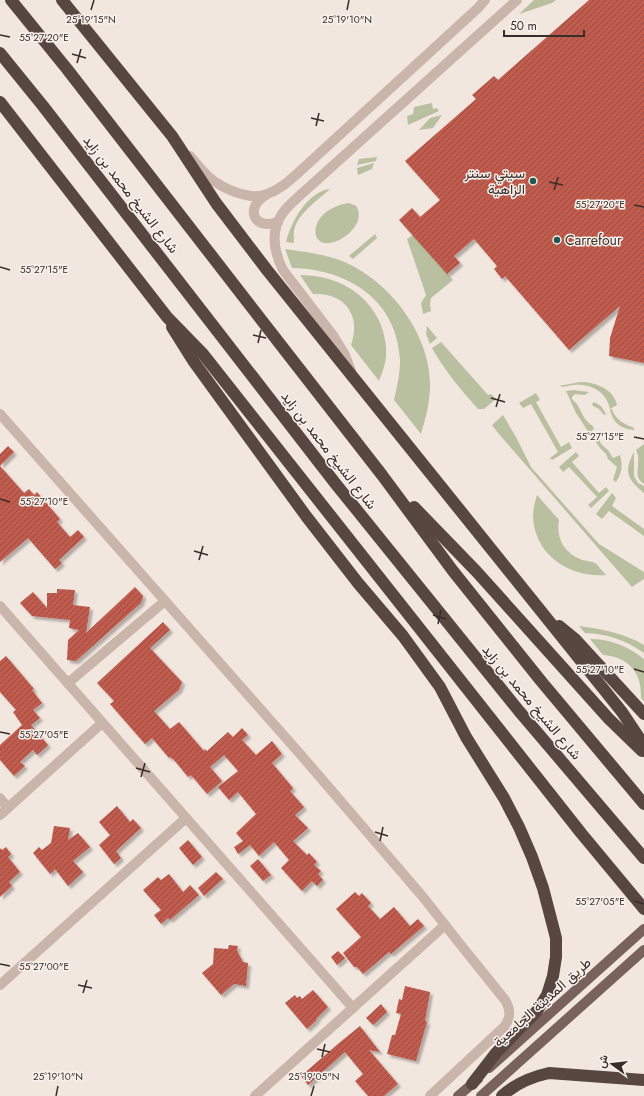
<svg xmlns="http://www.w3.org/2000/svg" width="644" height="1096" font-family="Jost,Vazirmatn,sans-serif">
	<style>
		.green { fill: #b9c09f }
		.building { fill: url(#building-hatch); filter: url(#shadow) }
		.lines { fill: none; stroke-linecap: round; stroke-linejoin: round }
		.minor { stroke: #cab5ab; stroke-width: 10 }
		.major { stroke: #79625c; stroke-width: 10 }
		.highway { stroke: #584641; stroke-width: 12 }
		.ticks { fill: none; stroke: #382d2a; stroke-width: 1.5 }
		.poi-dot { fill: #215755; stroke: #f9f1eb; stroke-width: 1.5 }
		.labels { text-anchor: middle; stroke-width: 3; stroke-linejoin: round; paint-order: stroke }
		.poi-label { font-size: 14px; fill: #382d2a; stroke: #f9f1eb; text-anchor: end }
		.street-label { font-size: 14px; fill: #382d2a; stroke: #f9f1eb }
		.ticks-label { font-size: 10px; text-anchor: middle; fill: #382d2a; stroke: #f9f1eb; stroke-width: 3; stroke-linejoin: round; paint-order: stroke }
	</style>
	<defs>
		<pattern id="building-hatch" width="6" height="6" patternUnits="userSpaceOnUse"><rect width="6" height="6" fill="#c05c4e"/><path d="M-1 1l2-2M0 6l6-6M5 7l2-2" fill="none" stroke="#9d4c41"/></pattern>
		<filter id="shadow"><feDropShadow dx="3" dy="3" stdDeviation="1" flood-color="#0004"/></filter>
	</defs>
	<rect width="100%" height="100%" fill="#f2e7df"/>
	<!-- green -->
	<g class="green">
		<path d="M534 0H556L552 3 519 14Z"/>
		<path d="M432 103 433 109 437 108 439 111 408 125 407 116 413 114 414 107Z"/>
		<path d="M442 115 433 128 419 130 430 118Z"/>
		<path d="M377 157 376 161 357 165 359 159Z"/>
		<path d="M374 163 372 169 358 175 357 168Z"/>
		<path d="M330 189C319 199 300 212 295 227 293 232 294 238 294 243L286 242C291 222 307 192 330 189Z"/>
		<path d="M349 203 356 206C361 213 359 222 353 229 349 234 345 237 339 240 307 256 305 209 349 203Z"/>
		<path d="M375 234 377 238 353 259 349 256Z"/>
		<path d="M413 235 453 280 431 298 430 304 431 311 423 314 421 303 426 295 407 239Z"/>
		<path d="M285 249C304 252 324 254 342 261 392 281 438 343 429 399 428 411 424 423 421 434L394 400C397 387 400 374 400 360 397 300 348 269 292 268Z"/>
		<path d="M300 275C334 275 367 291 381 325 384 334 387 345 386 355 386 363 382 373 379 381L351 345C362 315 344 292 313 294Z"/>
		<path d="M427 326 437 338 430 344 426 334Z"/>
		<path d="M441 342 488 395 491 394 496 399 484 409H478C461 390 445 371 432 348Z"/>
		<path d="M580 382C595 382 614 389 617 405L610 409C607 392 590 383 574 385 569 385 564 388 559 386Z"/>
		<path d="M574 390 589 392 585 395 575 394 572 397V399L577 404 585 419 591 425H592L594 429 589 433 576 413 566 391Z"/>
		<path d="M536 393 540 400 536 402 561 447 569 442 572 448 552 460 550 458 558 452 531 404 523 408 519 403Z"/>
		<path d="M594 402 601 406 606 414 604 415 599 409 593 406 592 404Z"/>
		<path d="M612 409C615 420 625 424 634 428V430C621 429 613 423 610 410Z"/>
		<path d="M503 415 517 439 531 467 599 544 644 572V579L632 587 498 433 492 425Z"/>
		<path d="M595 436 599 439 601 444 608 450 613 458 620 455C623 465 622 473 616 482L613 480 617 467 608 459 606 454 600 448 593 438Z"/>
		<path d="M644 444V484C635 478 638 472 638 463 639 458 638 454 636 450Z"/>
		<path d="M576 452 579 456 572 462 599 493 606 487 609 491 591 508 588 505 597 497 569 467 563 472 559 467Z"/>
		<path d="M634 452V476L638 483 644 486V493C628 480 623 472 634 452Z"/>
		<path d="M612 493 616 498 612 506 644 529V536L609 511 602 519 596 514Z"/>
		<path d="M537 495 559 520C556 537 563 552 580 559 584 561 591 561 595 563 599 566 602 571 606 575 570 578 534 555 533 516 533 509 535 502 537 495Z"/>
		<path d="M579 626C602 629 624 633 644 645V653C625 640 608 634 585 633Z"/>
		<path d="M590 639C610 639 628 646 644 659V701L641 698C642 673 629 657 603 655Z"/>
	</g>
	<!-- building -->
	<g class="building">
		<path d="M589 0H644V363L609 356 610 338 620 306 569 350 505 276 502 279 494 269 497 266 474 239 454 256 460 263 447 274 399 220 412 208 420 217 440 200 405 161 476 99 472 95 494 76 498 80Z"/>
		<path d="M8 446 14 452 0 466V454Z"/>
		<path d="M0 466 24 493 29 489 34 495 37 492 60 519 57 522 70 537 78 530 84 537 59 560 62 563 55 569 28 538 0 562Z"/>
		<path d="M135 587 143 596 141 603 76 661 67 660 68 640 79 630 69 628 70 620 32 616 20 603 33 592 47 608V593H57V589L75 590 73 605 90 607 86 633Z"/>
		<path d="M163 622 170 630 150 648 182 682 179 690 154 711 170 729 179 722 204 751 205 749 207 751 228 732 233 737 242 728 248 735 242 740 256 755 272 741 282 754 272 763 293 788 290 791 304 807 295 815 308 828 293 841 307 855 309 853 317 862 314 865 321 871 318 874 323 880 317 886 312 881 302 891 281 868 289 860 274 842 259 856 250 845 238 854 234 847 243 841 236 833 256 814 238 792 229 800 218 787 238 771 224 755 210 767 222 781 207 794 191 775 188 777 174 760 170 757 169 758 152 738 145 744 110 704 114 701 97 683Z"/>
		<path d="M6 656 34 689 32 690 42 703 33 710 40 718 31 725 48 745 37 755 33 750 20 762 25 766 14 776 0 760V745L22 725 13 712 16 710 0 692V661Z"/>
		<path d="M117 806 130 822 133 819 141 828 116 851 121 858 114 864 99 845 110 835 99 822Z"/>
		<path d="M54 826 70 828 68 840 78 833 90 847 73 861 83 872 68 886 55 869 50 874 33 853 39 847 42 850 51 843Z"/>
		<path d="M188 840 202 857 193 865 179 848Z"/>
		<path d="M6 847 11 854 8 857 20 872 9 882 12 886 0 897V848L2 850Z"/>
		<path d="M258 859 271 875 263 881 250 866Z"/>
		<path d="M216 872 223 879 204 896 198 888Z"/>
		<path d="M169 874 183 892 190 885 199 895 170 920 168 918 161 924 154 915 161 910 143 890 158 877 161 880Z"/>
		<path d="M355 892 359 896 362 893 371 903 368 906 380 919 394 907 410 926 418 919 424 926 391 954 389 952 363 974 357 967H354L343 953 361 937 336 909Z"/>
		<path d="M229 945 238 946 237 951 243 962 248 963 246 986 234 984 221 995 202 973 213 964 214 948 228 949Z"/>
		<path d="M338 951 345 958 337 965 331 957Z"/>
		<path d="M405 986 430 992 425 1021 427 1022 416 1061 387 1054 392 1035H395L401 1014 396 1013 399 999 402 1000Z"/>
		<path d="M313 990 328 1007 316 1019 317 1020 307 1029 285 1003 295 995 297 998 300 996 302 999Z"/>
		<path d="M381 1004 387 1012 373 1025 366 1018Z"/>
		<path d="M360 1026 380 1052 369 1050 398 1084 384 1096H368L355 1081 363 1074 345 1052 308 1085 301 1076 339 1043Z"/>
	</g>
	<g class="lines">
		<!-- minor -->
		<g class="minor">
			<path d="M190 156C196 163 203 172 210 178 223 189 251 201 267 194 279 190 288 182 298 173L478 8 485 0"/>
			<path d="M266 195C244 208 254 231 278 222"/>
			<path d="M351 371 345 355 332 334 283 270C274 252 270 232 282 214 286 208 292 203 297 198L517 0"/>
			<path d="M0 414 301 755 423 897 456 939 505 1000C511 1010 511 1018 504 1027L430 1096"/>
			<path d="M0 606 353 1008"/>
			<path d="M68 683 165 601"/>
			<path d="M0 798 8 808"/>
			<path d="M0 815 102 723"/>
			<path d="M0 985 186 818"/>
			<path d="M255 1096 445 925"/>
		</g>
		<!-- major -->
		<g class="major">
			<path d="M489 1068 644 929"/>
			<path d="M458 1096 478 1079"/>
			<path d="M481 1096 644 950"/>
		</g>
		<!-- highway -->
		<g class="highway">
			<path d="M11 0 67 69 280 344 382 475 453 571 541 681 644 804"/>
			<path d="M62 0 172 136 216 203 267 270 549 621 622 712 644 745"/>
			<path d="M0 53 43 106 335 483 519 711 644 858"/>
			<path d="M0 102 167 317 203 354 581 833 644 909"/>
			<path d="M172 327 194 362 306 516 358 583 403 636 440 687 466 737 504 798 519 827 532 857 543 888 556 938V957L553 976 547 995 537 1011 496 1053 472 1084"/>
			<path d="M414 507 476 571 609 719 642 751"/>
			<path d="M559 626 576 640 644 714"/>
			<path d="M502 1096C516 1083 531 1077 549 1073L644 1080"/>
		</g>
	</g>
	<!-- ticks -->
	<path class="ticks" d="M91 10 94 0M347 10 349 0M0 35 10 37M72 54 86 58M77 63 81 49M311 118 324 121M316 126 319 113M549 182 563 185M554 190 558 177M634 205 644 207M0 267 10 270M253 335 266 338M258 343 261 330M491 398 505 402M496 407 500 394M634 437 644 439M0 499 10 502M194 551 208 555M199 560 203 546M433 615 446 619M438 624 441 610M634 669 644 672M0 732 10 734M136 768 150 772M141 777 145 763M375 832 388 836M380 841 383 827M634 901 644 904M0 964 10 966M78 985 92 988M83 993 87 980M317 1049 330 1052M322 1057 325 1044M56 1096 58 1086M311 1096 314 1086"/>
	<!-- markers -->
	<g class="poi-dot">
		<circle cx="533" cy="181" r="4"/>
		<circle cx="557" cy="240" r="4"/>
	</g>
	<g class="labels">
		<!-- poi labels -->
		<g class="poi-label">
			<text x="525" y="178">سيتي سنتر<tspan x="525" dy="16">الزاهية</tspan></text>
			<text x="565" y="245" text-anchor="start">Carrefour</text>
		</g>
		<!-- street labels -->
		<g class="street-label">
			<text transform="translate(131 194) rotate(52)" y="5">شارع الشيخ محمد بن زايد</text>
			<text transform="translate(329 450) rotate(52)" y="5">شارع الشيخ محمد بن زايد</text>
			<text transform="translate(532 702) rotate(50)" y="5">شارع الشيخ محمد بن زايد</text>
			<text transform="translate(542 1002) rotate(-42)" y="5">طريق المدينة الجامعية</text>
		</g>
	</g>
	<g class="ticks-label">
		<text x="91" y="23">25°19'15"N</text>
		<text x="347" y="23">25°19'10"N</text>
		<text x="44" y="41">55°27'20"E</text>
		<text x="600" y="208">55°27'20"E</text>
		<text x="44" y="273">55°27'15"E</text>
		<text x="600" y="440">55°27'15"E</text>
		<text x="44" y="505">55°27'10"E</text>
		<text x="600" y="673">55°27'10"E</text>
		<text x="44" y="738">55°27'05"E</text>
		<text x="600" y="905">55°27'05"E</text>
		<text x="44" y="970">55°27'00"E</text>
		<text x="58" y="1080">25°19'10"N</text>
		<text x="314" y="1080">25°19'05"N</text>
	</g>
	<!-- north arrow -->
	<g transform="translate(612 1064) rotate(285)" stroke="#f9f1eb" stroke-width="3" paint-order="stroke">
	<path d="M0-3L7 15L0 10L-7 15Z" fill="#382d2a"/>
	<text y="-6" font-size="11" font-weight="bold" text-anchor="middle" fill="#382d2a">ش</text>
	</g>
	<!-- scale -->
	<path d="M504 30v6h80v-6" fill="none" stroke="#382d2a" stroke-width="2"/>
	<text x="510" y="30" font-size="12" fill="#382d2a" stroke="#f9f1eb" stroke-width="3" paint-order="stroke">50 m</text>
</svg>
